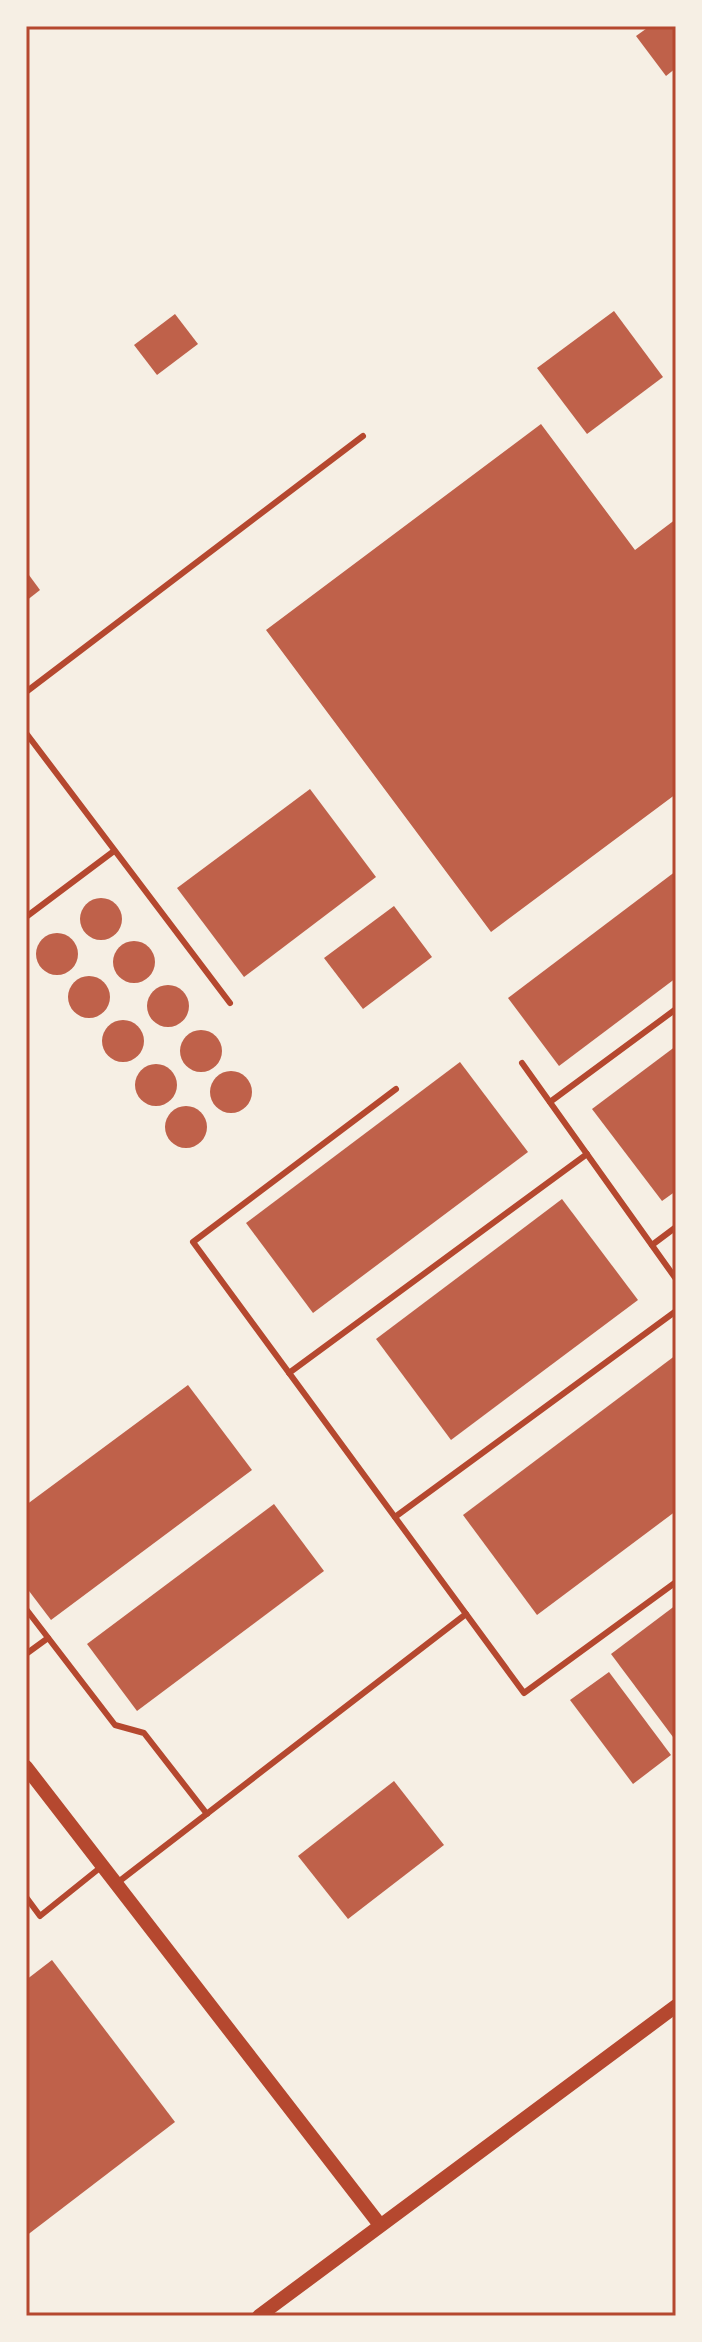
<svg xmlns="http://www.w3.org/2000/svg" width="702" height="2342" font-family="Georgia,serif">
	<style>
		.building { fill: #bf614a }
		.lines { fill: none; stroke-linecap: round; stroke-linejoin: round }
		.service { stroke: #b5482f; stroke-width: 6 }
		.tertiary { stroke: #b5482f; stroke-width: 14 }
		.neatline { fill: none; stroke: #b5482f; stroke-width: 3 }
	</style>
	<rect width="100%" height="100%" fill="#f6efe4"/>
	<!-- building -->
	<g class="building">
		<path d="M650 26H676V68L666 76 636 36Z"/>
		<path d="M614 311 663 377 587 434 537 368Z"/>
		<path d="M175 314 198 344 157 375 134 345Z"/>
		<path d="M541 424 635 550 676 519V794L491 932 266 630Z"/>
		<path d="M26 571 40 590 26 601Z"/>
		<path d="M310 789 376 877 244 977 177 888Z"/>
		<path d="M676 871V978L559 1066 508 998Z"/>
		<circle cx="101" cy="919" r="21"/>
		<path d="M394 906 432 957 363 1009 324 958Z"/>
		<circle cx="57" cy="954" r="21"/>
		<circle cx="134" cy="962" r="21"/>
		<circle cx="89" cy="997" r="21"/>
		<circle cx="168" cy="1006" r="21"/>
		<circle cx="123" cy="1041" r="21"/>
		<circle cx="201" cy="1051" r="21"/>
		<path d="M676 1046V1191L662 1201 592 1109Z"/>
		<path d="M460 1062 528 1152 313 1313 246 1223Z"/>
		<circle cx="156" cy="1085" r="21"/>
		<circle cx="231" cy="1092" r="21"/>
		<circle cx="186" cy="1127" r="21"/>
		<path d="M562 1199 638 1300 451 1440 376 1339Z"/>
		<path d="M676 1355V1511L537 1615 463 1515Z"/>
		<path d="M188 1385 252 1470 51 1620 26 1587V1505Z"/>
		<path d="M274 1504 324 1571 137 1711 87 1644Z"/>
		<path d="M676 1605V1741L611 1654Z"/>
		<path d="M609 1672 671 1755 633 1784 570 1700Z"/>
		<path d="M394 1781 444 1845 348 1919 298 1856Z"/>
		<path d="M52 1960 175 2122 26 2236V1980Z"/>
	</g>
	<g class="lines">
		<!-- service -->
		<g class="service">
			<path d="M26 692 363 436"/>
			<path d="M26 733 230 1003"/>
			<path d="M26 917 114 851"/>
			<path d="M522 1063 676 1279"/>
			<path d="M396 1089 193 1242 524 1693 676 1582"/>
			<path d="M550 1102 676 1009"/>
			<path d="M652 1245 676 1227"/>
			<path d="M289 1373 587 1154"/>
			<path d="M395 1517 676 1311"/>
			<path d="M26 1609 115 1725 144 1733 207 1814"/>
			<path d="M26 1654 48 1638"/>
			<path d="M117 1883 466 1614"/>
			<path d="M26 1897 40 1916 101 1867"/>
		</g>
		<!-- tertiary -->
		<g class="tertiary">
			<path d="M26 1767 380 2225"/>
			<path d="M259 2316 676 2006"/>
		</g>
	</g>
	<!-- border -->
	<rect width="702" height="2342" fill="none" stroke="#f6efe4" stroke-width="56"/>
	<rect x="28" y="28" width="646" height="2286" class="neatline"/>
</svg>
